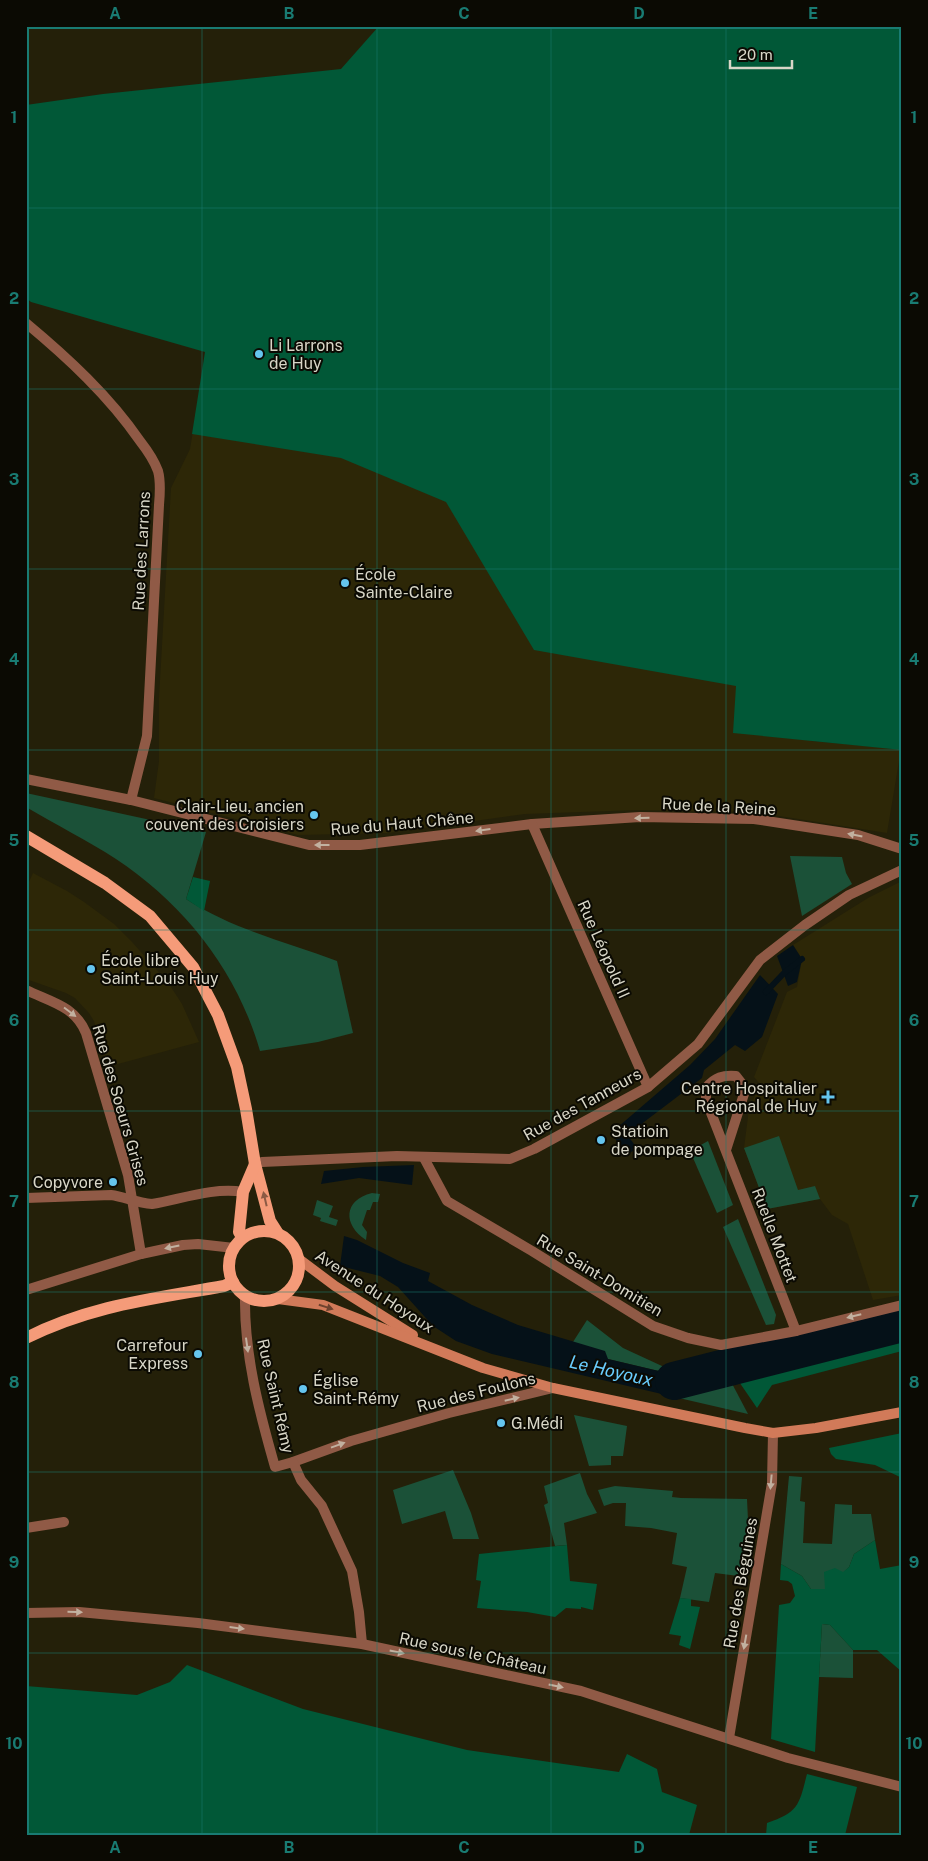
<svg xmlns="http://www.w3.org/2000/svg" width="928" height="1861" font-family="'Public Sans',sans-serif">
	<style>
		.built { fill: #2d2707 }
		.green { fill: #1b5138 }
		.forest { fill: #015837 }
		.water { fill: #051118 }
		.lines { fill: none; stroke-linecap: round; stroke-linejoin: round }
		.stream { stroke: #051118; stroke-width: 6 }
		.river { stroke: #051118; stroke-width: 38 }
		.minor { stroke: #905a46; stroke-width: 10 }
		.secondary { stroke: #d17a59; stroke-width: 10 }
		.primary { stroke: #f59b79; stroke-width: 12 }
		.oneway { fill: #c2b1a0 }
		.oneway2 { fill: #8c5a44 }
		.oneway3 { fill: #6e422e }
		.grid { fill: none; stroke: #197b72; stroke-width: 1; stroke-opacity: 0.55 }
		.poi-dot { fill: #65c5ee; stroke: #0b0a03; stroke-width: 2 }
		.labels { text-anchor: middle; stroke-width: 4; stroke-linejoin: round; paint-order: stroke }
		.poi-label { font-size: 16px; fill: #d8d6c7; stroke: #0b0a03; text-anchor: start }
		.street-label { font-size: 16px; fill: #d8d6c7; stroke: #0b0a03 }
		.water-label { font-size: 18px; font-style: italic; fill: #69cdfd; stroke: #0b0a03 }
		.neatline { fill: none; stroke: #197b72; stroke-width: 2 }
		.grid-label { font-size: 16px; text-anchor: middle; font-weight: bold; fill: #197b72 }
	</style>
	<rect width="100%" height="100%" fill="#242009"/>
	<!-- built -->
	<g class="built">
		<path d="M206 352 819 658 811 741 901 749 887 833 754 812 638 810 525 814 388 833 298 835 154 798 159 761V698L171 488 190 449Z"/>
		<path d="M33 873 67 891 84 902 114 924 132 942 169 984 182 1004 199 1042 107 1067 94 1021 89 1013 75 998 66 993 26 979V888Z"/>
		<path d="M902 881V1295L873 1300 848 1224 832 1215 820 1199 767 1209 744 1148 749 1109 760 1084 754 1077 787 992 797 987 802 959 793 945 868 898Z"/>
	</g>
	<!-- green -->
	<g class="green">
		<path d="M26 793 206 832 186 899C232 929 286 942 337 961L353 1033 318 1042 260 1051C237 971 185 905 116 859 87 840 56 825 26 807Z"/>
		<path d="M790 856 842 857 846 873 852 884 802 916Z"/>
		<path d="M779 1136 798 1190 815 1186 820 1199 767 1209 744 1148Z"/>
		<path d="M708 1141 733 1205 717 1213 690 1151Z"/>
		<path d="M372 1193 380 1194 378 1202H373L370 1210H367L362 1225 367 1232 366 1240C343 1225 343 1200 372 1193Z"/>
		<path d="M317 1200 333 1206 329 1217 338 1220 336 1226 320 1221 321 1218 313 1215Z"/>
		<path d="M738 1219 776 1315 774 1324 766 1325 723 1227Z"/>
		<path d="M587 1320 623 1348 675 1372H663L608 1359 573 1342Z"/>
		<path d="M728 1376 748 1414 666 1395Z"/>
		<path d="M574 1415 627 1426 623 1456H611V1465L589 1466Z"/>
		<path d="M453 1470 471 1513 479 1539H453L445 1511 402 1524 393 1490Z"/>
		<path d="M580 1473 587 1494 597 1513 564 1523 567 1545 555 1546 544 1505 548 1503 544 1486Z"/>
		<path d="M789 1476 802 1477 800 1501 805 1502 803 1543 832 1544 835 1504 852 1505V1514H871L875 1540 854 1554 849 1567 826 1589H811L802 1576 781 1564Z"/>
		<path d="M615 1486 673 1491 672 1497 681 1498 747 1499 748 1520 755 1521 746 1577 715 1573 709 1602 680 1598 687 1567 672 1564 677 1533 651 1528 625 1526 626 1503H613L604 1506 598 1490Z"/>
		<path d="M822 1624 830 1625 853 1650V1678L819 1677Z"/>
	</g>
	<!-- forest -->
	<g class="forest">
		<path d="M379 26H902V750L733 733 736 686 534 650 446 502 341 458 192 434 205 352 31 302 26 298V105L103 94 341 69Z"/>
		<path d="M193 877 210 881 204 911 186 899Z"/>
		<path d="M902 1331V1351L772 1385 757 1408 733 1373 759 1366V1359L753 1352 812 1338 821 1351Z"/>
		<path d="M902 1433V1478L875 1465 836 1459 831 1454 829 1448Z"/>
		<path d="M875 1540 880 1569 902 1565V1672L877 1650H853L830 1625 822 1624 815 1752 771 1739 779 1605 790 1603 795 1596 792 1584 788 1581 780 1580 781 1564 802 1576 811 1589H825L824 1572 835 1568 843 1572 849 1567 854 1554Z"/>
		<path d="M567 1545 570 1581 597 1584 593 1610 581 1607V1609L566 1608 555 1617 527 1612 477 1608 481 1581 476 1580 479 1554Z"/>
		<path d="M680 1598 691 1599V1606L700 1607 690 1649 679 1645 681 1636 669 1634Z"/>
		<path d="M187 1665 303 1709 467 1750 619 1772 627 1754 657 1769 662 1792 697 1805 689 1835H26V1686L137 1695 170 1682Z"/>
		<path d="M807 1774 857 1787 845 1835H766L767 1823C799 1812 799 1805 807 1774Z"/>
	</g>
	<!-- water -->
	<g class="water">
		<path d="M793 945 802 959 797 982 788 986 777 956Z"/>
		<path d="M760 975 778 994 762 1037 745 1051 735 1045 704 1070 702 1078 644 1122 628 1136 637 1148 627 1155 611 1133 690 1065 715 1039Z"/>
		<path d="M414 1165 412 1185 359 1178 321 1184 324 1171 363 1167Z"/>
		<path d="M344 1236 357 1240 403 1263 430 1273 428 1281 472 1305 518 1325 605 1351 608 1359 663 1372H675L719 1361 728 1376 666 1395 492 1354 456 1341 433 1326 398 1287 380 1276 340 1266Z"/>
		<path d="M902 1315V1331L821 1351 818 1344 812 1338 848 1327Z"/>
		<path d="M753 1352 759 1359V1366L733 1373 724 1359Z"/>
	</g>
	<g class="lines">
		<!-- stream -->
		<path class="stream" d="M766 992 784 973 802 959"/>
		<!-- river -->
		<path class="river" d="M674 1381 902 1323"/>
		<!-- minor -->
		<g class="minor">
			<path d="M26 323C68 358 109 396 140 441 147 450 154 460 158 471 161 482 160 494 159 505L147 736 131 800"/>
			<path d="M26 779 131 800 309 845H360L532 824 640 817 754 819 858 835 902 849"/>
			<path d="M532 824 648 1087"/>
			<path d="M26 990C51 1002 75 1006 86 1033L128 1175 141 1254"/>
			<path d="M726 1150 744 1094 743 1085 736 1076C723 1075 715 1077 706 1088V1100L796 1331"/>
			<path d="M424 1158 447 1201 532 1251 653 1326 688 1338 721 1345 796 1331 902 1305"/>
			<path d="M255 1164 262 1162 397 1156 510 1159 534 1149 648 1087 698 1044 760 960 805 925 849 895 902 870"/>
			<path d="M26 1198 111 1195C125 1197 137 1203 152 1204 181 1199 214 1187 243 1192"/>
			<path d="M26 1290 141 1254 183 1245 198 1244 234 1248"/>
			<path d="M245 1296C244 1354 259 1411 275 1467L293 1462 351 1441 449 1413 553 1388"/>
			<path d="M293 1462 301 1480 322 1506 352 1571 359 1612 362 1644"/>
			<path d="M26 1528 64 1522"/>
			<path d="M26 1613 79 1612 198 1623 362 1644 581 1691 788 1758 902 1787"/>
			<path d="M729 1738 772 1483 773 1433"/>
		</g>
		<!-- secondary -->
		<g class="secondary">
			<path d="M299 1259 335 1286 413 1335"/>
			<path d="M278 1299 323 1305 483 1368 553 1388 745 1428 773 1433 816 1428 902 1412"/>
		</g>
		<!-- primary -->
		<g class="primary">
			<path d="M26 836 105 883 150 916 193 967 218 1015 237 1067 246 1109 255 1164 270 1221 277 1232"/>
			<circle cx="264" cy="1266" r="35"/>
			<path d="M242 1237 239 1232 243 1192 255 1164"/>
			<path d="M26 1338C92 1305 153 1299 224 1286L233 1282"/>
		</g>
	</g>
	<!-- one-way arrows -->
	<defs><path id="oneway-solid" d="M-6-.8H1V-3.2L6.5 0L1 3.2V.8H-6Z" transform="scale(1.25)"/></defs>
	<g class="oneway">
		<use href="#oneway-solid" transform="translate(642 818) rotate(179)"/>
		<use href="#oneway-solid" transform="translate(483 830) rotate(172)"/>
		<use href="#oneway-solid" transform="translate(855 835) rotate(-169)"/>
		<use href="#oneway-solid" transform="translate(322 845) rotate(-180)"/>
		<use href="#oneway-solid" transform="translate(70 1012) rotate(37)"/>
		<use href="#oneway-solid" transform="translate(172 1247) rotate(168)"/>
		<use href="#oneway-solid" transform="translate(854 1316) rotate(166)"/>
		<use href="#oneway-solid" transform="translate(247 1345) rotate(82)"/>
		<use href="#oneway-solid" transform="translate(512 1399) rotate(-13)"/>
		<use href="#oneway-solid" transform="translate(338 1445) rotate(-20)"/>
		<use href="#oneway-solid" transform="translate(771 1482) rotate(95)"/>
		<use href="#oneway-solid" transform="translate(75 1612) rotate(1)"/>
		<use href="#oneway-solid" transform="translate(237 1628) rotate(7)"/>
		<use href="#oneway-solid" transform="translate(745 1642) rotate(100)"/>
		<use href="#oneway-solid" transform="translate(397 1652) rotate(12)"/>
		<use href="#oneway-solid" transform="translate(556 1686) rotate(12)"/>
	</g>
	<use class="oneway2" href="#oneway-solid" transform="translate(265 1199) rotate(-103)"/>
	<use class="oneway3" href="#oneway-solid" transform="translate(326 1307) rotate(17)"/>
	<!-- grid -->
	<path class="grid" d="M202 26V1835M377 26V1835M551 26V1835M726 26V1835M26 208H902M26 389H902M26 569H902M26 750H902M26 930H902M26 1111H902M26 1292H902M26 1472H902M26 1653H902"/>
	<!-- markers -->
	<g class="poi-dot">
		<circle cx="259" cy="354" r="5"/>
		<circle cx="345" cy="583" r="5"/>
		<circle cx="314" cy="815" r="5"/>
		<circle cx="91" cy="969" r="5"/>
		<path d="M825.5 1089.5h5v5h5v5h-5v5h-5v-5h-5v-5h5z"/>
		<circle cx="601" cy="1140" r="5"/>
		<circle cx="113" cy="1182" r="5"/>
		<circle cx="198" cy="1354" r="5"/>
		<circle cx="303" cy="1389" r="5"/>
		<circle cx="501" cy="1423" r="5"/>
	</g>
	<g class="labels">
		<!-- poi labels -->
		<g class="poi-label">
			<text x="269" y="351">Li Larrons<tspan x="269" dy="18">de Huy</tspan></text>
			<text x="355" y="580">École<tspan x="355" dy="18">Sainte-Claire</tspan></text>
			<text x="304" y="812" text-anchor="end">Clair-Lieu, ancien<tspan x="304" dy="18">couvent des Croisiers</tspan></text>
			<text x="101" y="966">École libre<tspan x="101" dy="18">Saint-Louis Huy</tspan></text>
			<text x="817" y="1094" text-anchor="end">Centre Hospitalier<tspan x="817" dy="18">Régional de Huy</tspan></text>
			<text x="611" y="1137">Statioin<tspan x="611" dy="18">de pompage</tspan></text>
			<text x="103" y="1188" text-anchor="end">Copyvore</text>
			<text x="188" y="1351" text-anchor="end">Carrefour<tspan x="188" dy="18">Express</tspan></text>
			<text x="313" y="1386">Église<tspan x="313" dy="18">Saint-Rémy</tspan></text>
			<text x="511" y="1429">G.Médi</text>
		</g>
		<!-- street labels -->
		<g class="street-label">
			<text transform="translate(141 551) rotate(-87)" y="6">Rue des Larrons</text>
			<text transform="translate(719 806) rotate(3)" y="6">Rue de la Reine</text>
			<text transform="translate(402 823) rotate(-5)" y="6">Rue du Haut Chêne</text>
			<text transform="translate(604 949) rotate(66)" y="6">Rue Léopold II</text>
			<text transform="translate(582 1104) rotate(-29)" y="6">Rue des Tanneurs</text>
			<text transform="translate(121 1105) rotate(74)" y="6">Rue des Soeurs Grises</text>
			<text transform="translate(775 1235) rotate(69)" y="6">Ruelle Mottet</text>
			<text transform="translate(600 1275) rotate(31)" y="6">Rue Saint-Domitien</text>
			<text transform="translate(375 1291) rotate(33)" y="6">Avenue du Hoyoux</text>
			<text transform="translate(476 1392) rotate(-14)" y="6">Rue des Foulons</text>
			<text transform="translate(276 1396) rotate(77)" y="6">Rue Saint Rémy</text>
			<text transform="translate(740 1583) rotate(-80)" y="6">Rue des Béguines</text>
			<text transform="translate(473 1653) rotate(12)" y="6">Rue sous le Château</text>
		</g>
		<!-- water labels -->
		<g class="water-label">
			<text transform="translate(611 1371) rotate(13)" y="6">Le Hoyoux</text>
		</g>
	</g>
	<!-- border -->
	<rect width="928" height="1861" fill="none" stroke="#0b0a03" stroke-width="55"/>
	<!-- scale -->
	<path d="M730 60v8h62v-8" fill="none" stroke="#d8d6c7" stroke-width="2.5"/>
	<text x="738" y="60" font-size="15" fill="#d8d6c7" stroke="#0b0a03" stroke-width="4" paint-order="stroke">20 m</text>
	<rect x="28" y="28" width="872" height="1806" class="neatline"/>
	<g class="grid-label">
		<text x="115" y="19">A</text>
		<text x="289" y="19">B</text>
		<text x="464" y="19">C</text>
		<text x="639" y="19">D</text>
		<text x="813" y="19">E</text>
		<text x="14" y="123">1</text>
		<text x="914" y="123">1</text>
		<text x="14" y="304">2</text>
		<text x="914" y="304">2</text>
		<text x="14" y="485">3</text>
		<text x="914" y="485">3</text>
		<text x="14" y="665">4</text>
		<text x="914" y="665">4</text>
		<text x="14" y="846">5</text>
		<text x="914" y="846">5</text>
		<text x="14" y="1026">6</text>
		<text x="914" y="1026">6</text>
		<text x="14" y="1207">7</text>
		<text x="914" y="1207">7</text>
		<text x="14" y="1388">8</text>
		<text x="914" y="1388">8</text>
		<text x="14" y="1568">9</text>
		<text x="914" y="1568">9</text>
		<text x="14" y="1749">10</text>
		<text x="914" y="1749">10</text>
		<text x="115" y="1853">A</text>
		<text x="289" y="1853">B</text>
		<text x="464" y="1853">C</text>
		<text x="639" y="1853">D</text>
		<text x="813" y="1853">E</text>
	</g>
</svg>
